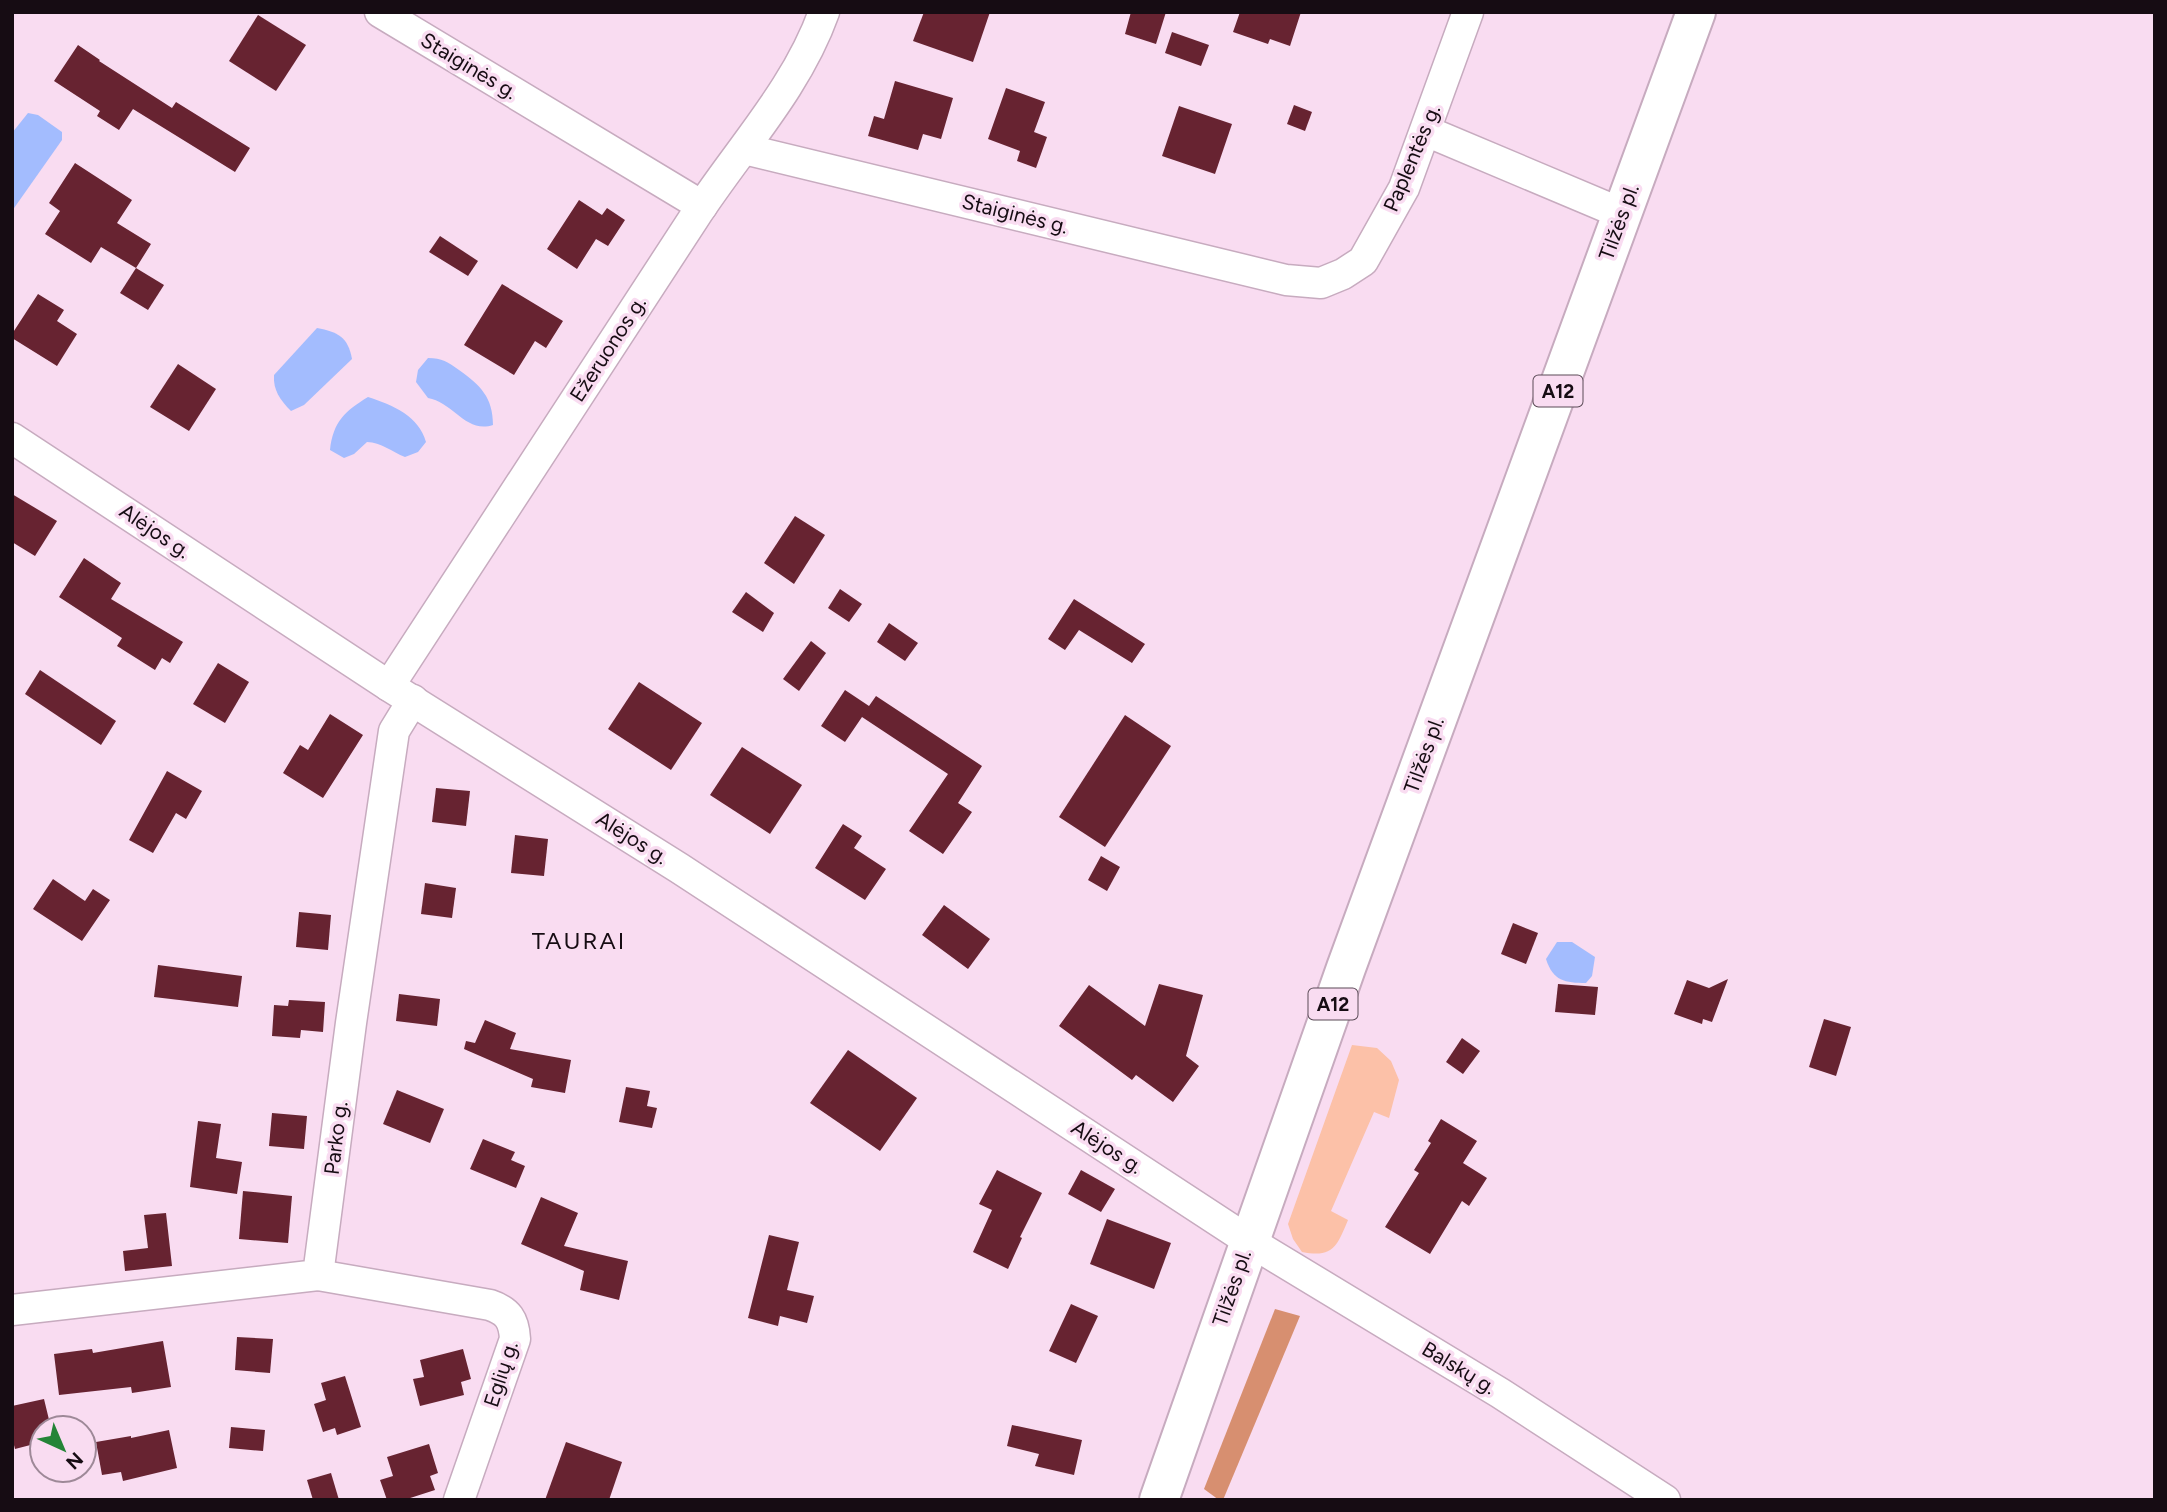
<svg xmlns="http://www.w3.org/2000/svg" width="2167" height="1512" font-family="Figtree,sans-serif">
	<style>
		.green { fill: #fcc1a8 }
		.forest { fill: #d78f70 }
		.water { fill: #a3bcfe }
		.building { fill: #672331 }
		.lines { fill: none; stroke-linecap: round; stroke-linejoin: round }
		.minor-casing { stroke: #c7abbf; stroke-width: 33 }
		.highway-casing { stroke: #c7abbf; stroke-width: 42 }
		.minor { stroke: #fff; stroke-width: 30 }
		.highway { stroke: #fff; stroke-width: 38 }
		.labels { text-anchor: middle; stroke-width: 7; stroke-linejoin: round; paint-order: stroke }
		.shield { fill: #f9dcf1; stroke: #5a4a56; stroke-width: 2 }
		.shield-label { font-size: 19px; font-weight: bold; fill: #160c13 }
		.street-label { font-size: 21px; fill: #160c13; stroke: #f9dcf1 }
		.quarter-label { font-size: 24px; letter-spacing: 2px; fill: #160c13; stroke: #f9dcf1 }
	</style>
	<rect width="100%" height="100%" fill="#f9dcf1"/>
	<!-- green -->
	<path class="green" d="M1352 1045 1377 1048 1391 1061 1399 1080 1389 1118 1374 1112 1331 1211 1348 1220C1337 1246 1334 1258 1302 1252L1293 1239 1288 1224Z"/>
	<!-- forest -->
	<path class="forest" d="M1275 1309 1300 1316 1223 1500H1219L1204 1489Z"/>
	<!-- water -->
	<g class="water">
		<path d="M28 113 38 115 62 132V140L12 211V133Z"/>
		<path d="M317 328C338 332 348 337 352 359L304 405 291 411C280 400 273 390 274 375Z"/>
		<path d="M428 358C442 358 448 362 459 370 480 385 493 397 493 425 466 434 453 402 428 398L416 382 418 370Z"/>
		<path d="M368 397C393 405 419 416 426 442L418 452 405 457C392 452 381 442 367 442L354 454 344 458 330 450C333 422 345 411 368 397Z"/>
		<path d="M1557 942H1572L1595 957 1592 976 1586 983C1565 983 1553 981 1546 959Z"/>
	</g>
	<!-- building -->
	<g class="building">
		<path d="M924 12H990L973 62 913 41Z"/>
		<path d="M1131 12H1166L1156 44 1125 34Z"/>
		<path d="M1240 12H1301L1290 46 1270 39 1268 44 1233 32Z"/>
		<path d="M258 15 306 45 276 91 229 61Z"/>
		<path d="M1172 32 1209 45 1201 66 1165 53Z"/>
		<path d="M78 45 100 60 99 61 172 108 176 102 250 148 235 172 133 109 119 130 97 116 100 111 54 81Z"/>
		<path d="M895 81 953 98 941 139 923 134 918 150 868 136 874 116 884 119Z"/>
		<path d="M1006 88 1045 102 1034 132 1047 137 1036 168 1017 161 1020 151 988 139Z"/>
		<path d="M1294 105 1312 112 1305 131 1287 124Z"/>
		<path d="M1179 106 1232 124 1215 174 1162 156Z"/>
		<path d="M75 163 132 200 117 223 151 244 136 268 101 247 91 263 45 234 60 211 49 203Z"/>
		<path d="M579 200 602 215 607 208 625 220 608 246 596 239 577 269 547 249Z"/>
		<path d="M440 236 478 261 468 276 429 252Z"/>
		<path d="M136 268 164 285 148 310 120 293Z"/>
		<path d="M502 284 563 321 546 348 535 341 514 375 464 345Z"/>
		<path d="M38 294 64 310 57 321 77 334 57 366 12 338V334Z"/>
		<path d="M178 364 216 389 189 431 150 407Z"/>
		<path d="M12 494 57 521 35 556 12 542Z"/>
		<path d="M795 516 825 535 794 584 764 563Z"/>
		<path d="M84 558 121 583 111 599 183 642 170 663 162 658 155 670 117 646 122 638 59 597Z"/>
		<path d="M840 589 862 604 849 622 828 608Z"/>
		<path d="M746 592 774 613 763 632 732 612Z"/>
		<path d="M1074 599 1145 644 1132 663 1079 630 1065 650 1048 639Z"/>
		<path d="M889 623 918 643 905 661 877 642Z"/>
		<path d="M811 641 826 653 799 691 783 679Z"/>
		<path d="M218 663 249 682 225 723 193 704Z"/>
		<path d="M40 670 116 721 101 745 25 694Z"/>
		<path d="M639 682 702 723 671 770 608 729Z"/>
		<path d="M845 690 869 706 876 696 982 766 958 803 972 812 943 854 909 831 948 774 862 717 845 742 821 726Z"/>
		<path d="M330 714 363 735 323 798 283 773 300 745 308 750Z"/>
		<path d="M1125 715 1171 746 1105 847 1059 817Z"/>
		<path d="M742 747 802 785 770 834 710 795Z"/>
		<path d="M167 771 202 791 186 819 176 813 153 853 129 840Z"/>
		<path d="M436 788 470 791 466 826 432 822Z"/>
		<path d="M843 824 862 836 854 848 886 869 865 900 815 868Z"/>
		<path d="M515 835 548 839 544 876 511 873Z"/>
		<path d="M1101 856 1120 867 1107 891 1088 880Z"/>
		<path d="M53 879 85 901 93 889 110 900 82 941 33 909Z"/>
		<path d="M425 883 456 888 452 918 421 914Z"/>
		<path d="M944 905 990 939 968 969 922 935Z"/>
		<path d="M299 912 331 915 328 950 296 947Z"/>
		<path d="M1513 923 1538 933 1526 964 1501 954Z"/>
		<path d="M158 965 242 976 238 1007 154 997Z"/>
		<path d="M1728 979 1712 1022 1703 1019 1702 1024 1674 1014 1687 980 1709 988Z"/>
		<path d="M1159 984 1203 995 1186 1056 1199 1066 1173 1102 1136 1075 1132 1080 1059 1026 1089 985 1145 1026Z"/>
		<path d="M1558 984 1598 987 1595 1015 1555 1012Z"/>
		<path d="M399 994 440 999 437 1026 396 1021Z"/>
		<path d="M289 1000 325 1002 323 1032 301 1030 300 1038 272 1036 274 1005 288 1006Z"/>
		<path d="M1824 1019 1851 1027 1836 1076 1809 1067Z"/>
		<path d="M485 1020 516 1033 510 1049 571 1060 565 1093 531 1087 533 1079 464 1049 466 1041 475 1043Z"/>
		<path d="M1462 1038 1480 1051 1463 1074 1446 1062Z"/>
		<path d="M848 1050 917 1098 880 1151 810 1103Z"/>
		<path d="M626 1087 650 1091 647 1106 657 1108 652 1128 619 1122Z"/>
		<path d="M397 1090 444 1109 430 1143 383 1124Z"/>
		<path d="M272 1113 307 1116 304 1149 269 1146Z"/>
		<path d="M1441 1119 1477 1141 1463 1163 1487 1178 1469 1206 1462 1201 1430 1254 1385 1227 1419 1173 1414 1170 1431 1143 1428 1141Z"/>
		<path d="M198 1121 221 1124 216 1158 242 1162 237 1194 190 1187Z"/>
		<path d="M483 1139 515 1152 511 1160 525 1166 516 1188 470 1169Z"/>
		<path d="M997 1170 1042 1193 1020 1237 1022 1238 1008 1269 973 1252 992 1210 979 1204Z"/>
		<path d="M1081 1170 1115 1189 1101 1212 1068 1194Z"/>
		<path d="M243 1191 292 1196 288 1243 239 1239Z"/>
		<path d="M541 1197 578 1213 564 1246 628 1261 619 1300 580 1290 584 1271 521 1244Z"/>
		<path d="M166 1213 172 1266 125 1271 123 1251 148 1248 144 1215Z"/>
		<path d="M1107 1219 1171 1243 1154 1289 1090 1264Z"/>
		<path d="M769 1235 799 1242 787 1290 814 1296 807 1323 780 1316 778 1326 748 1318Z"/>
		<path d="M1071 1304 1098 1316 1076 1363 1049 1351Z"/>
		<path d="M237 1337 273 1339 270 1373 235 1370Z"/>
		<path d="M163 1341 171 1387 132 1393 131 1387 59 1395 54 1354 92 1349 93 1353Z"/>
		<path d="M463 1349 471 1379 461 1382 464 1395 420 1406 413 1379 424 1377 420 1360Z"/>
		<path d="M345 1376 361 1427 337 1435 335 1428 323 1432 314 1404 326 1400 321 1383Z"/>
		<path d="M44 1399 51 1428H42V1442L15 1449 12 1437V1406Z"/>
		<path d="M1012 1425 1082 1440 1074 1475 1035 1466 1039 1454 1007 1446Z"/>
		<path d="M231 1427 265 1430 263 1451 229 1448Z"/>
		<path d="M169 1430 177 1468 123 1481 121 1472 102 1475 96 1442 131 1436V1438Z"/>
		<path d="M566 1442 622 1462 609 1500H545Z"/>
		<path d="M429 1444 438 1473 430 1476 435 1490 404 1500H387L380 1480 393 1476 387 1457Z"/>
		<path d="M331 1473 339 1500H313L307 1480Z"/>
	</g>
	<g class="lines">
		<defs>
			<g id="minor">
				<path d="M380 12 702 206"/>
				<path d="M1426 131 1623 214"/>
				<path d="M744 149 1286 280 1321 283 1343 274 1363 261 1404 188 1468 12"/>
				<path d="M12 438 389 686 679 868 1249 1241 1500 1393 1665 1500"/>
				<path d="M389 686C491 530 592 374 694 218 738 150 796 90 824 12"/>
				<path d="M318 1275 490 1305C508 1311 514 1320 515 1339L459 1500"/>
				<path d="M12 1310 318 1275 351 1023 394 731 413 700"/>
			</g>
			<path id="highway" d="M1159 1500 1346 968 1696 12"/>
		</defs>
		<!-- minor casing -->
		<use href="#minor" class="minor-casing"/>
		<!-- highway casing -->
		<use href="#highway" class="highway-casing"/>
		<!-- minor -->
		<use href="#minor" class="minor"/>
		<!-- highway -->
		<use href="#highway" class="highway"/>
	</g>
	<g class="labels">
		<!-- shield labels -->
		<g class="shield">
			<rect x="1533.5" y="375.5" width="49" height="31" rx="5"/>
			<rect x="1308.5" y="988.5" width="49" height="31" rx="5"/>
		</g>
		<g class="shield-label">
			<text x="1558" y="398">A12</text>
			<text x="1333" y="1011">A12</text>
		</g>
		<!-- street labels -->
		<g class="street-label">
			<text transform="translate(469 66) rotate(31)" y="7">Staiginės g.</text>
			<text transform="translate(1412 158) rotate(-67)" y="7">Paplentės g.</text>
			<text transform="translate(1015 214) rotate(14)" y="7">Staiginės g.</text>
			<text transform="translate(1619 222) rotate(-70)" y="7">Tilžės pl.</text>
			<text transform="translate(608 349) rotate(-57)" y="7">Ežeruonos g.</text>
			<text transform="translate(155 531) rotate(34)" y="7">Alėjos g.</text>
			<text transform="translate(1424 755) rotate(-70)" y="7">Tilžės pl.</text>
			<text transform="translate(632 838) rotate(32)" y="7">Alėjos g.</text>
			<text transform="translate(336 1138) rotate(-83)" y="7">Parko g.</text>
			<text transform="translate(1107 1147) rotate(33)" y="7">Alėjos g.</text>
			<text transform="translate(1232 1288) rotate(-71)" y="7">Tilžės pl.</text>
			<text transform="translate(1459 1368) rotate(31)" y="7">Balskų g.</text>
			<text transform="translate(501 1374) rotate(-72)" y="7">Eglių g.</text>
		</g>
		<!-- quarter labels -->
		<g class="quarter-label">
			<text x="579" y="949">TAURAI</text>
		</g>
	</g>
	<!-- border -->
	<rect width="2167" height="1512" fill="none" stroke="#160c13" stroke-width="28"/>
	<!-- north arrow -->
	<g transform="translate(63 1449) rotate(136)"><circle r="33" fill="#f9dcf1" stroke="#9e8998" stroke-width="2"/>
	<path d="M0-5L12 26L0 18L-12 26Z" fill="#248437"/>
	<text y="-10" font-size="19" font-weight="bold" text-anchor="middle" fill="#160c13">N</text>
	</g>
</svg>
